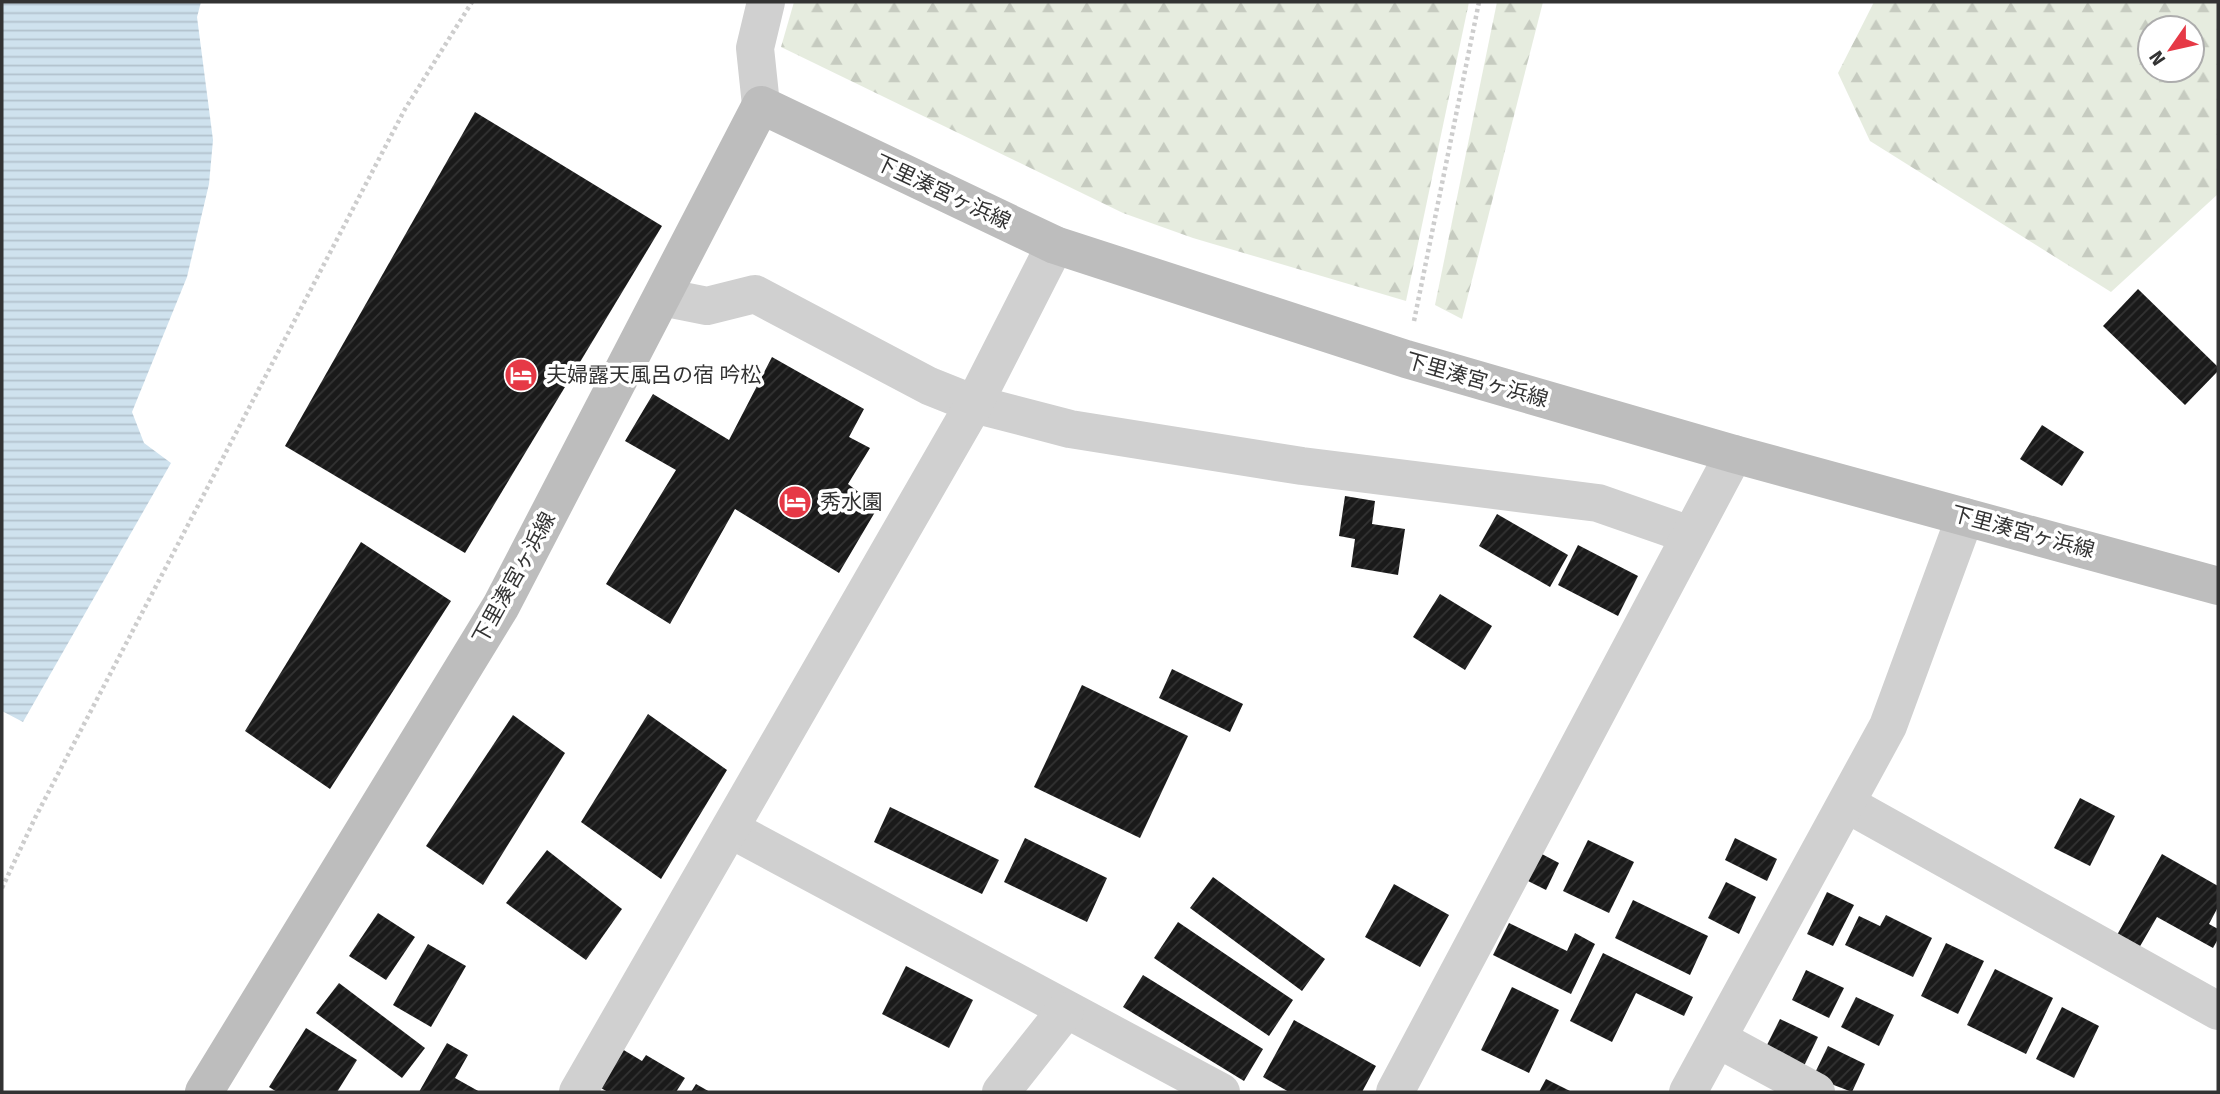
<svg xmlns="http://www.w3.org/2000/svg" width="2220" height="1094" font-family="'Fira Sans','Noto Sans JP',sans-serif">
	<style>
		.forest { fill: url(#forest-firs); fill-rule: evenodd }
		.water { fill: url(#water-rules) }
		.building { fill: url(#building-hatch) }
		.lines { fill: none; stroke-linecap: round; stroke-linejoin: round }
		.path { stroke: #cdcdcd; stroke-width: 4.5; stroke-dasharray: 3.5 3.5; stroke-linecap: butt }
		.street { stroke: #d0d0d0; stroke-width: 38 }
		.secondary { stroke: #bdbdbd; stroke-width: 38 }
		.labels { text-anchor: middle; stroke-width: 7; stroke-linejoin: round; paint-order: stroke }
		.street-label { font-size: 21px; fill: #333; stroke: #fff }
		.poi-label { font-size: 21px; fill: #333; stroke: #fff; text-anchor: start }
	</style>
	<defs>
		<pattern id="forest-firs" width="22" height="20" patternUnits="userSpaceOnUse" patternTransform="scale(1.75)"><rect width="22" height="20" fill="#e6ecdf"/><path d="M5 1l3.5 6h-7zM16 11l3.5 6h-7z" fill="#c6cbc0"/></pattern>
		<pattern id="water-rules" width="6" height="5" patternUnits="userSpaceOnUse" patternTransform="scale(1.75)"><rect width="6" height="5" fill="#cfe2ee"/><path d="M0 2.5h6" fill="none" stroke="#b2c2cd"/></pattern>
		<pattern id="building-hatch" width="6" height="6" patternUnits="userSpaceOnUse" patternTransform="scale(1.75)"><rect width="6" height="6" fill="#1a1a1a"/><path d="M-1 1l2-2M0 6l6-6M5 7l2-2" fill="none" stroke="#333"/></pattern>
	</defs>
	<rect width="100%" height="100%" fill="#fff"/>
	<!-- forest -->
	<g class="forest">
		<path d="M794 2H1469L1406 301 1193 238 1123 213 781 47Z"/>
		<path d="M1497 2H1543L1462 319 1435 305Z"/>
		<path d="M1874 2H2218V194L2111 292 1870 141 1838 73ZM2150 28H2192V70H2150Z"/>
	</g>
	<!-- water -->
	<path class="water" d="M2 2H201L197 17 213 140 209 184 187 277 132 412 144 443 171 463 23 722 2 711Z"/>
	<!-- building -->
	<g class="building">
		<path d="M475 112 662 226 465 553 285 446Z"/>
		<path d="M2138 289 2218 367V371L2185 405 2103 326Z"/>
		<path d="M772 357 864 409 849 437 870 448 848 484 878 507 839 573 735 509 670 624 606 584 676 470 625 441 653 394 729 440Z"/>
		<path d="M2042 425 2084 452 2062 486 2020 459Z"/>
		<path d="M1345 496 1375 501 1372 524 1405 529 1398 575 1351 567 1355 539 1339 536Z"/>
		<path d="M1497 514 1568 555 1550 587 1479 546Z"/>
		<path d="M361 542 451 601 330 789 245 731Z"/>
		<path d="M1578 545 1638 576 1618 616 1558 585Z"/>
		<path d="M1440 594 1492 626 1465 670 1413 637Z"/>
		<path d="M1172 669 1243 704 1230 732 1159 698Z"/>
		<path d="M1082 685 1188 736 1140 838 1034 787Z"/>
		<path d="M648 714 727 770 661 879 581 822Z"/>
		<path d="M513 715 565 753 483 885 426 846Z"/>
		<path d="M2080 798 2115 816 2090 866 2054 848Z"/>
		<path d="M890 807 999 860 982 894 874 842Z"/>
		<path d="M1025 838 1107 878 1087 922 1004 882Z"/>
		<path d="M1735 838 1777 859 1767 881 1725 860Z"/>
		<path d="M1588 840 1634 862 1609 913 1563 891Z"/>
		<path d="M547 850 622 909 586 960 506 903Z"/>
		<path d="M1540 853 1559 863 1546 890 1526 880Z"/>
		<path d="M2162 854 2218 886V907L2209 924 2218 929V939L2213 948 2157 917 2139 948 2117 935Z"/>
		<path d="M1213 877 1325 959 1302 991 1190 908Z"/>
		<path d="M1726 882 1756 897 1739 934 1708 918Z"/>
		<path d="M1394 884 1449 915 1420 967 1365 937Z"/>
		<path d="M1827 892 1854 905 1833 946 1807 934Z"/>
		<path d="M1633 900 1708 936 1690 975 1615 938Z"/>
		<path d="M378 913 415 937 386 980 349 956Z"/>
		<path d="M1886 915 1932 938 1913 977 1845 945 1859 916 1880 926Z"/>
		<path d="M1178 922 1293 1000 1269 1036 1154 958Z"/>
		<path d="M1509 923 1567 951 1575 933 1595 944 1571 994 1493 955Z"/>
		<path d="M1946 943 1984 961 1958 1014 1921 996Z"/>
		<path d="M428 944 466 966 431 1027 393 1005Z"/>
		<path d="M1603 953 1693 997 1684 1016 1636 993 1612 1042 1570 1021Z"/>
		<path d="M906 966 973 1000 949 1048 882 1014Z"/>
		<path d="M1995 969 2053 998 2026 1054 1967 1025Z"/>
		<path d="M1806 970 1844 988 1829 1018 1792 1000Z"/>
		<path d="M1143 975 1263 1049 1244 1081 1123 1007Z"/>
		<path d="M339 983 425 1048 402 1078 316 1013Z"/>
		<path d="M1512 987 1559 1010 1529 1073 1481 1050Z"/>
		<path d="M1856 997 1894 1015 1879 1046 1841 1027Z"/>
		<path d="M2062 1007 2099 1026 2074 1078 2036 1059Z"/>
		<path d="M1780 1019 1818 1037 1803 1068 1765 1049Z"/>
		<path d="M1294 1020 1376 1066 1362 1092H1289L1263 1077Z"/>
		<path d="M306 1028 357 1060 337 1092H277L269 1087Z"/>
		<path d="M447 1043 468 1055 455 1078 480 1092H419Z"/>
		<path d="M1828 1046 1865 1064 1852 1092 1813 1077Z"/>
		<path d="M622 1049 642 1061 646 1055 685 1078 676 1092H608L599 1087Z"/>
		<path d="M1546 1079 1572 1092H1539Z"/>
		<path d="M696 1084 710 1092H691Z"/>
	</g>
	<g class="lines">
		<!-- path -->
		<g class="path">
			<path d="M1414 321 1479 2"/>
			<path d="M2 888 35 818 405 109 472 2"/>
		</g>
		<!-- street -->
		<g class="street">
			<path d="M761 105 755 48 766 2"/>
			<path d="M662 297 707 306 755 294 929 386 974 404 1070 429 1302 466 1598 503 1690 535"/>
			<path d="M1847 804 2218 1011"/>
			<path d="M732 830 1221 1092"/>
			<path d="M1718 1039 1816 1092"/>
			<path d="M578 1092 974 404 1055 245"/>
			<path d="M1001 1092 1065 1011"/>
			<path d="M1395 1092 1734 454"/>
			<path d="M1688 1092 1888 726 1965 517"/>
		</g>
		<!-- secondary -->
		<path class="secondary" d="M204 1092 501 606 761 105 1055 245 1406 359 1734 454 2218 586"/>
	</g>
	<!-- icons -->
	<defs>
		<symbol id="hotel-disc" viewBox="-11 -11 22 22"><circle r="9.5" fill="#e63946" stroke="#fff"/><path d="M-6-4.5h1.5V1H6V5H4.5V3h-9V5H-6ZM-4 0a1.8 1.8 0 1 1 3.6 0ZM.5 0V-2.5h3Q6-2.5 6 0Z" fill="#fff"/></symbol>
	</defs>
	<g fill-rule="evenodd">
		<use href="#hotel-disc" x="502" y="356" width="38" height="38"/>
		<use href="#hotel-disc" x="776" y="483" width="38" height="38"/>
	</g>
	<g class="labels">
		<!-- street labels -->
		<g class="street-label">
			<text transform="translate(943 192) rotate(25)" y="7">下里湊宮ヶ浜線</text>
			<text transform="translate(1477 380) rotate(16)" y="7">下里湊宮ヶ浜線</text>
			<text transform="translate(2023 532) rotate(15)" y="7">下里湊宮ヶ浜線</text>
			<text transform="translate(514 578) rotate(-61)" y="7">下里湊宮ヶ浜線</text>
		</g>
		<!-- poi labels -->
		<g class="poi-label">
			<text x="546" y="382">夫婦露天風呂の宿 吟松</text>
			<text x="820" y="509">秀水園</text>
		</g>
	</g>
	<!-- border -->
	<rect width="2220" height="1094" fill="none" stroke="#333333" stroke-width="7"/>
	<!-- north arrow -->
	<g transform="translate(2171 49) rotate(236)"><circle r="33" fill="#ffffff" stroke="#adadad" stroke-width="2"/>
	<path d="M0-5L12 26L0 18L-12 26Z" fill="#e63946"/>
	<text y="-10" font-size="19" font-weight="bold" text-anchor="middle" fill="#333333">N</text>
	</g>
</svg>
